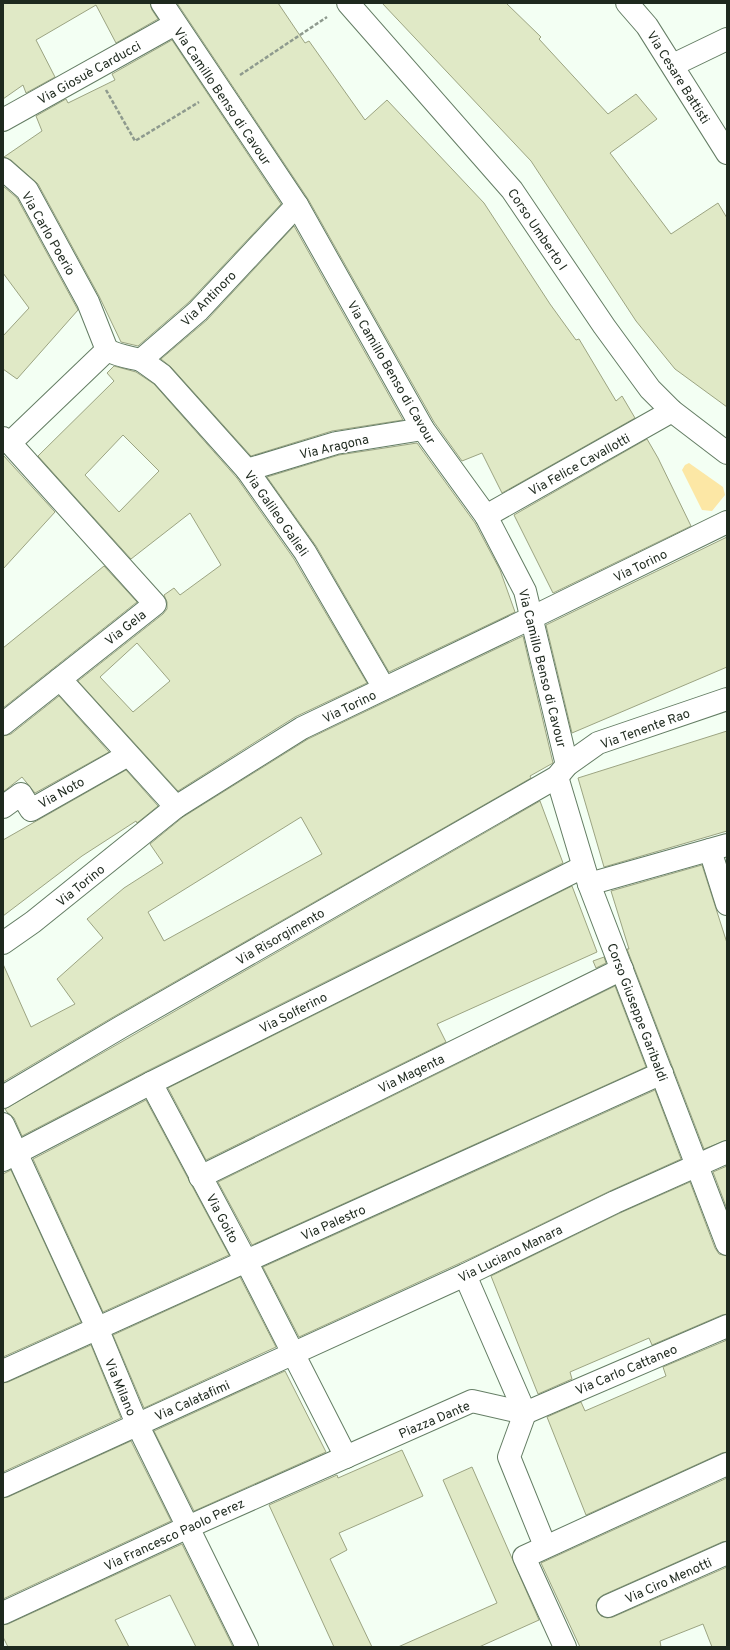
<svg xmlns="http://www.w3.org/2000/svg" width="730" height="1650" font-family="Overpass,sans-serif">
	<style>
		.green { fill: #fce7a5 }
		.building { fill: #e0e9c6; stroke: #9ca482; fill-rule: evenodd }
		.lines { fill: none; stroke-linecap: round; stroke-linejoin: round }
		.street-casing { stroke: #647d64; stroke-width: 24 }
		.secondary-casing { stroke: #647d64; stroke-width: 24 }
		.path { stroke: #8e9a8e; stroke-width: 2.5; stroke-dasharray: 4 2; stroke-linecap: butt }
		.street { stroke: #fff; stroke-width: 22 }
		.secondary { stroke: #fff; stroke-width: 22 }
		.labels { text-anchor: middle; stroke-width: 3; stroke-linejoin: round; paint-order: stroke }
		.street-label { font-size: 13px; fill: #1e291e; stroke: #fff }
	</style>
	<rect width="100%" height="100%" fill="#f3fff3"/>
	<!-- green -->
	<path class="green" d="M689 463 723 487 725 495 712 511 702 510 682 470 685 465Z"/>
	<!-- building -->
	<g class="building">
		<path d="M3 3H150L152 10 158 19 116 43 96 5 36 40 55 77 26 93 23 85 3 99Z"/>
		<path d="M177 3H278L305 43 309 41 365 120 387 100 484 203 550 304 576 340 579 339 616 401 622 396 635 418 502 493 482 453 462 461 434 422 308 199Z"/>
		<path d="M382 3H506L541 37 539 39 608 114 636 94 657 119 610 153 671 234 718 203 727 218V407L675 369 636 321 531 161Z"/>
		<path d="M172 40 281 204 189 302 138 346 121 342 99 296 38 184 11 160 4 157 42 131 36 116 66 99 68 103 115 80 112 74Z"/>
		<path d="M3 186 17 198 78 310 17 379 3 369V336L29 308 3 273Z"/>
		<path d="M294 226 403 420 332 431 251 456 171 367 161 359 207 320Z"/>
		<path d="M114 366 136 372 154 384 237 478 294 559 367 683 295 717 178 791 78 681 163 614 167 609V602L164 595 174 588 180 595 221 565 190 513 131 559 38 456 114 381 107 373ZM123 435 159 471 119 512 85 475ZM137 643 170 681 133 712 100 677Z"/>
		<path d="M647 439 658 458 691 526 553 593 514 515Z"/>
		<path d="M417 443 475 523 500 570 515 612 389 672 316 546 267 477 339 455Z"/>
		<path d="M3 455 55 512 3 569Z"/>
		<path d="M727 537V667L572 733 546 625Z"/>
		<path d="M104 566 137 602 3 708V648Z"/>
		<path d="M523 636 553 763 530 776 531 778 115 1016 3 1082V964L31 1027 75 1004 57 979 103 938 87 919 124 888 163 863 150 844 183 817 308 739ZM301 817 322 854 164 941 148 912Z"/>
		<path d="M59 696 109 752 35 793 22 777 3 792V736L11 734Z"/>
		<path d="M727 731V831L604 867 578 778Z"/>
		<path d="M126 770 158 806 137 823 136 821 82 856 3 916V840Z"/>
		<path d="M540 801 563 863 145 1072 22 1136 14 1118 7 1112 5 1109Z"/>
		<path d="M702 865 727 943V1140L704 1149 627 949H629L611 891Z"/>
		<path d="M572 886 597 952 437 1024 446 1042 206 1160 168 1088Z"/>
		<path d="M604 957 606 963 596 968 593 961Z"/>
		<path d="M615 986 646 1067 252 1245 218 1182Z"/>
		<path d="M655 1090 681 1159 610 1191 482 1253 299 1337 263 1267Z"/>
		<path d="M146 1100 229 1255 103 1312 33 1159Z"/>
		<path d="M727 1166V1209L713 1172Z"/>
		<path d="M11 1170 81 1322 3 1357V1174Z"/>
		<path d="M690 1182 715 1248 719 1254 727 1256V1314L722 1315 652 1345 649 1338 570 1372 572 1379 538 1394 491 1276 620 1213Z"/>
		<path d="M240 1277 276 1347 144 1408 113 1335Z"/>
		<path d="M727 1340V1452L722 1453 586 1515 547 1417 581 1402 585 1411 666 1376 663 1367Z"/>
		<path d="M91 1345 121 1418 3 1472V1383L8 1382Z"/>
		<path d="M285 1371 326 1452 194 1511 154 1431Z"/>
		<path d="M131 1441 171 1521 3 1599V1498L8 1497Z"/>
		<path d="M402 1450 423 1496 339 1533 347 1550 330 1559 372 1647H334L269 1505 337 1475 338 1478Z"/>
		<path d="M472 1467 539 1620 479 1647H398L497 1603 443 1480Z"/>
		<path d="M727 1478V1541L722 1542 603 1595 598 1599 596 1605 597 1611 601 1616 607 1618 613 1617 727 1567V1647H712L703 1624 660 1641 661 1647H580L541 1563Z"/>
		<path d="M182 1544 233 1647H196L170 1595 115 1620 129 1647H8L3 1637V1625L8 1624Z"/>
	</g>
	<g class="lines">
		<defs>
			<g id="street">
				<path d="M162 3 297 205 423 429 486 516 525 591 567 765"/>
				<path d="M627 3 647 26 727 153"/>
				<path d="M673 65 727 39"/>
				<path d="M3 120 175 24"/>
				<path d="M3 169 27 190 88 302 107 350"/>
				<path d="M107 350C118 356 129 357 141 360L198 311 297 205"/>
				<path d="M141 360 162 375 247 470 305 552 384 688"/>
				<path d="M3 438 10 443 155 604 3 724"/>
				<path d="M10 443 107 350"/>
				<path d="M247 470 336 443 423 429"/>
				<path d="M486 516 672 411"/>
				<path d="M60 679 176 807"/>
				<path d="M557 777 589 884 727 1244"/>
				<path d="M3 807 21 794 31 810 128 755"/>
				<path d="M710 850 727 904"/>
				<path d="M589 884 727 845"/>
				<path d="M3 943 33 922 176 807 302 728 531 618 727 522"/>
				<path d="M151 1083 246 1261 346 1457"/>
				<path d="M3 1097 121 1027 557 777 567 765 598 743 727 699"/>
				<path d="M3 1124 97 1328 137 1424 247 1647"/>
				<path d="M3 1160 151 1083 583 867"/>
				<path d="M200 1177 622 969"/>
				<path d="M465 1275 525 1413 509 1457 545 1546"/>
				<path d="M3 1371 662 1073"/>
				<path d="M525 1413 727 1326"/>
				<path d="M3 1486 465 1275 615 1202 727 1152"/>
				<path d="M608 1606 727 1553"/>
				<path d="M3 1613 188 1527 472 1401 525 1413"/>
				<path d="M565 1647 524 1557 727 1464"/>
			</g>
			<path id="secondary" d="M348 3 512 190 604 326 650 389 672 411 727 453"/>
		</defs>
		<!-- street casing -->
		<use href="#street" class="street-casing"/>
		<!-- secondary casing -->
		<use href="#secondary" class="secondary-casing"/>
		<!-- path -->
		<g class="path">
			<path d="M240 75 327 17"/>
			<path d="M106 90 135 141 199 102"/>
		</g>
		<!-- street -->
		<use href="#street" class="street"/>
		<!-- secondary -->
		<use href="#secondary" class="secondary"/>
	</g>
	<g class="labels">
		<!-- street labels -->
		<g class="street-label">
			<text transform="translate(89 72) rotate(-29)" y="5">Via Giosuè Carducci</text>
			<text transform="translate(679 77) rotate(58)" y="5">Via Cesare Battisti</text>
			<text transform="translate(223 96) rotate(56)" y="5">Via Camillo Benso di Cavour</text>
			<text transform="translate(538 229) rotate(56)" y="5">Corso Umberto I</text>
			<text transform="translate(49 233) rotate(60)" y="5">Via Carlo Poerio</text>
			<text transform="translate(208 298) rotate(-45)" y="5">Via Antinoro</text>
			<text transform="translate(392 372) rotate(60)" y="5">Via Camillo Benso di Cavour</text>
			<text transform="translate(334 446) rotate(-13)" y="5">Via Aragona</text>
			<text transform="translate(579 464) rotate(-29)" y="5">Via Felice Cavallotti</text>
			<text transform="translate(277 513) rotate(55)" y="5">Via Galileo Galieli</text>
			<text transform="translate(640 565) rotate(-26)" y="5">Via Torino</text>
			<text transform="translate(125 627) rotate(-38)" y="5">Via Gela</text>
			<text transform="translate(543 668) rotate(76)" y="5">Via Camillo Benso di Cavour</text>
			<text transform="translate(349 706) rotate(-26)" y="5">Via Torino</text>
			<text transform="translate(645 728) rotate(-20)" y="5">Via Tenente Rao</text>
			<text transform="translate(61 792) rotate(-29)" y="5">Via Noto</text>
			<text transform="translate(80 885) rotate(-39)" y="5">Via Torino</text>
			<text transform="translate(280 936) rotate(-30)" y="5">Via Risorgimento</text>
			<text transform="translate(293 1012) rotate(-27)" y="5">Via Solferino</text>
			<text transform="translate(638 1012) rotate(69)" y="5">Corso Giuseppe Garibaldi</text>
			<text transform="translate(411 1073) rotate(-26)" y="5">Via Magenta</text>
			<text transform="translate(223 1218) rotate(62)" y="5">Via Goito</text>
			<text transform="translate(333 1222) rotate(-24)" y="5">Via Palestro</text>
			<text transform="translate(510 1253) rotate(-26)" y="5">Via Luciano Manara</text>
			<text transform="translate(626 1369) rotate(-23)" y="5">Via Carlo Cattaneo</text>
			<text transform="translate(121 1387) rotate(67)" y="5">Via Milano</text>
			<text transform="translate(192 1400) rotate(-24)" y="5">Via Calatafimi</text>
			<text transform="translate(434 1419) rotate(-23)" y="5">Piazza Dante</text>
			<text transform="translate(174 1534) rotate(-25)" y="5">Via Francesco Paolo Perez</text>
			<text transform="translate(668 1580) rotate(-24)" y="5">Via Ciro Menotti</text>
		</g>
	</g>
	<!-- border -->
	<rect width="730" height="1650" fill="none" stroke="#1e291e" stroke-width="8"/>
</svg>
